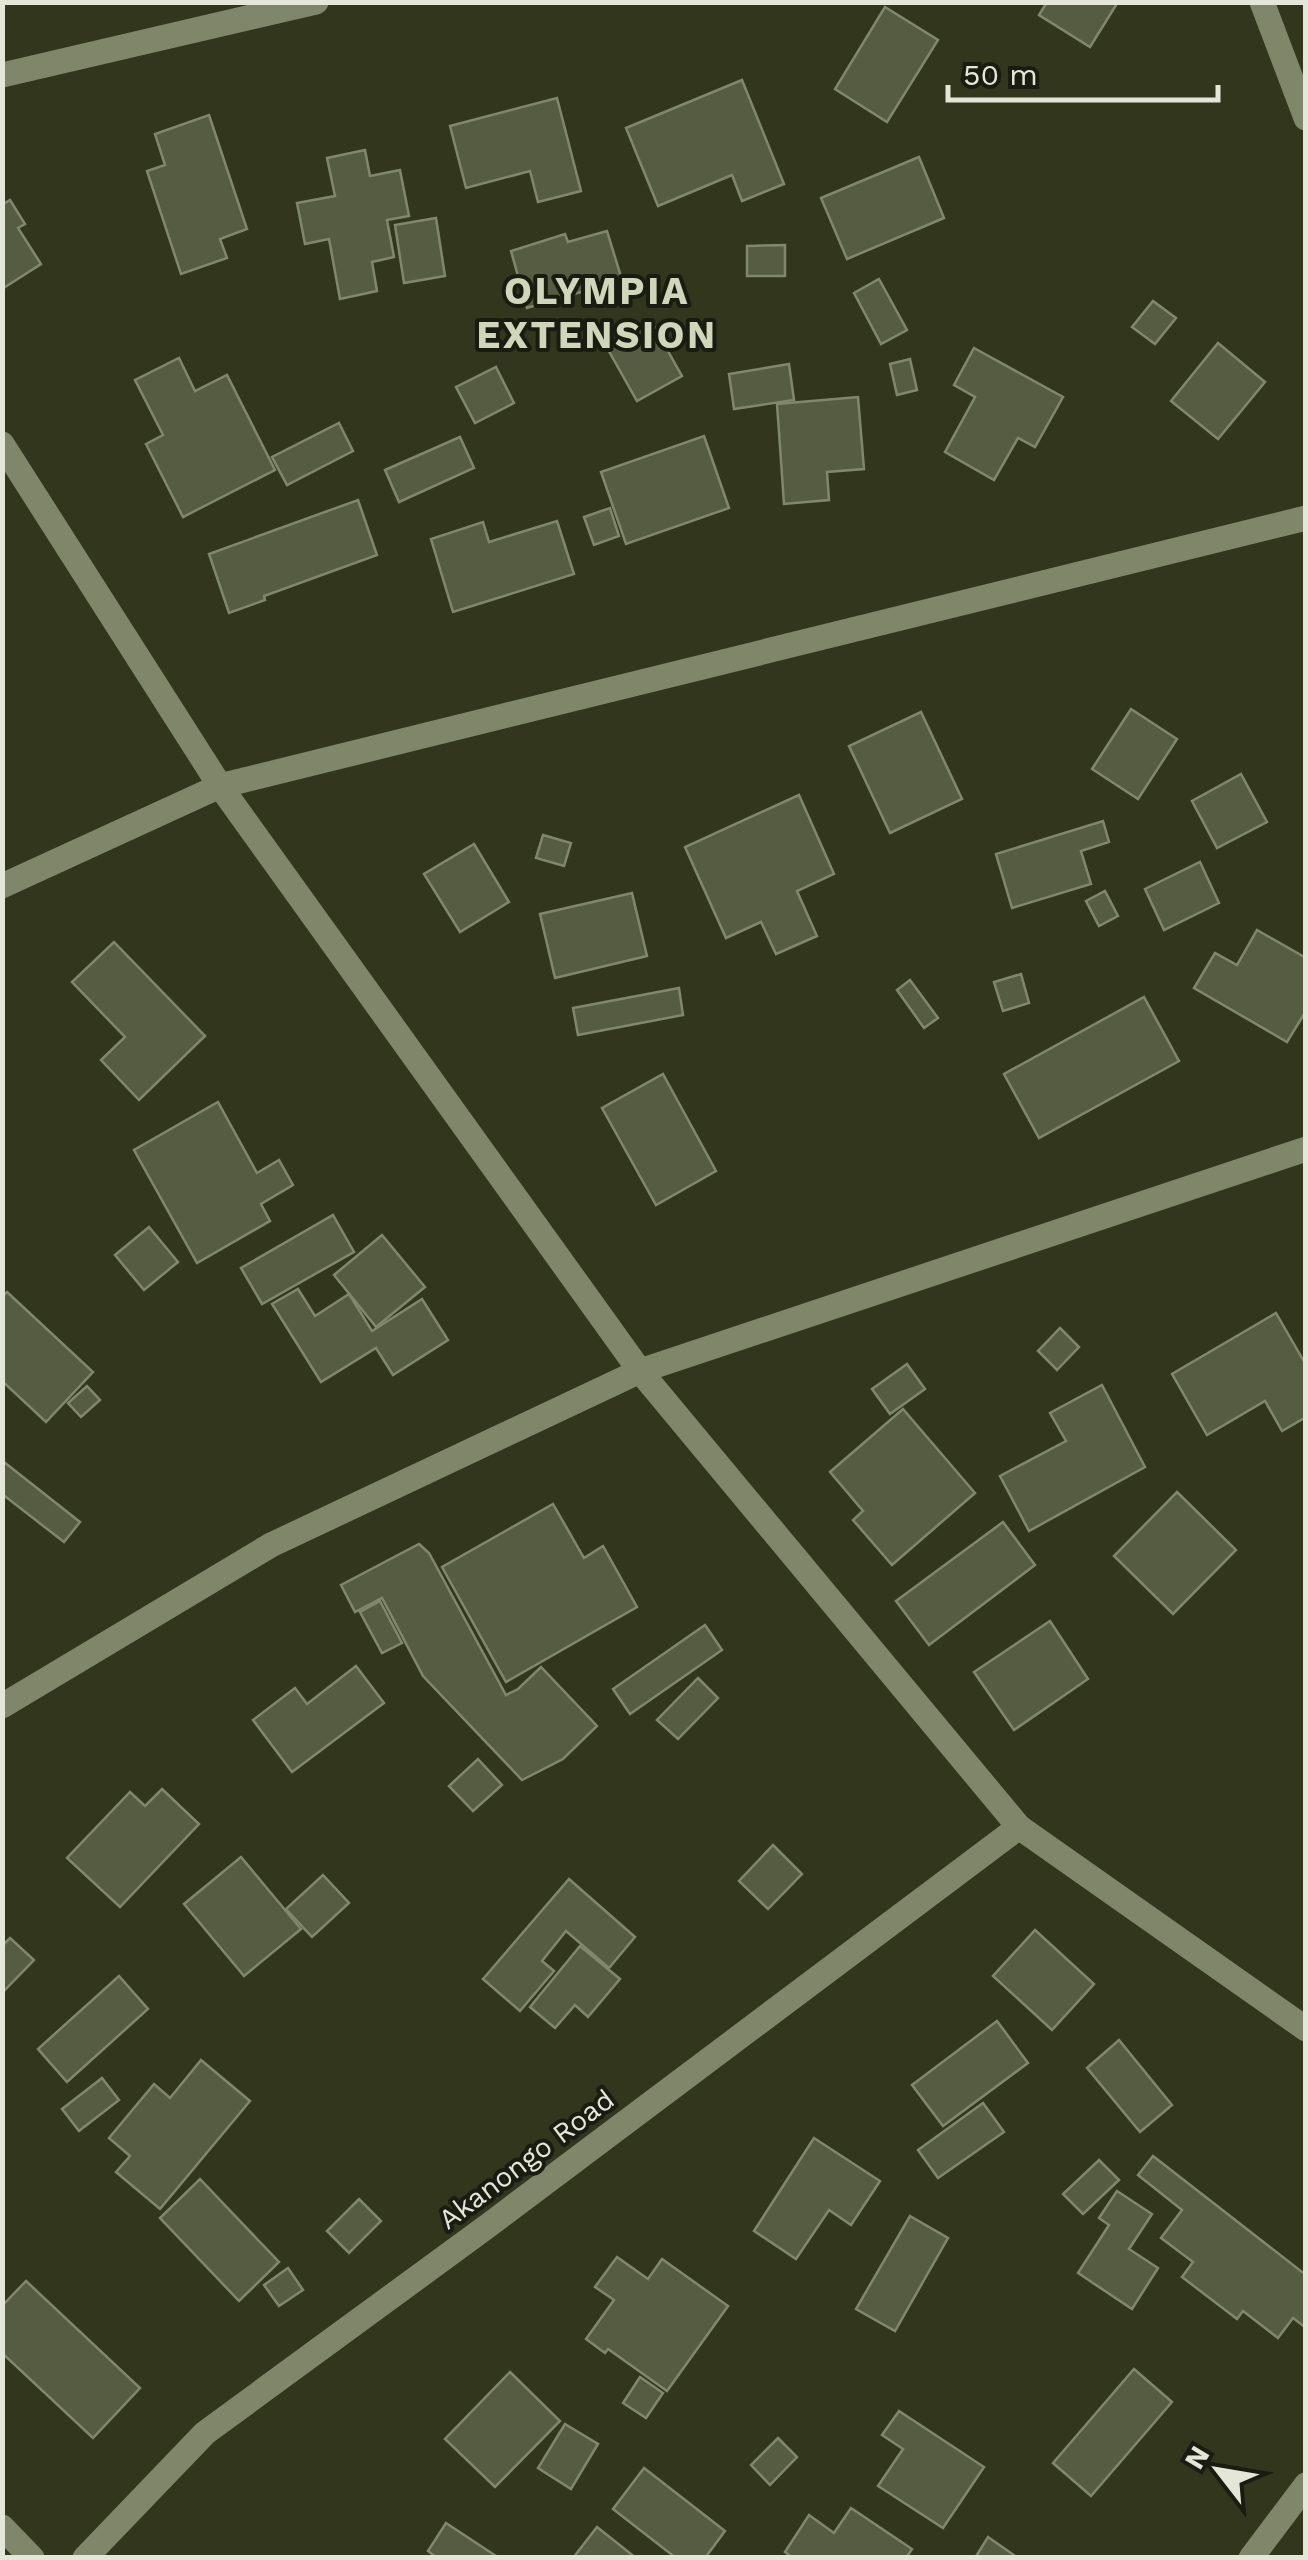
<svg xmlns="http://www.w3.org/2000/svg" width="1308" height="2560" font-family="'Work Sans',sans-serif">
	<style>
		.building { fill: #565c42; stroke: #81876c; stroke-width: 2.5 }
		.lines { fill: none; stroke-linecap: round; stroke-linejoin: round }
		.street { stroke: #7f866a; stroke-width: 25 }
		.labels { text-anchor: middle; stroke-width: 8; stroke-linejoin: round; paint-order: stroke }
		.street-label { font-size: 28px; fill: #e4e7d8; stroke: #1a1c11 }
		.district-label { font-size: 38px; font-weight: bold; letter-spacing: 2.5px; fill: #cfd6b9; stroke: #1a1c11 }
	</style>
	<rect width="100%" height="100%" fill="#31361d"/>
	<!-- building -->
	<g class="building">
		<path d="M1047 2H1118L1090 47 1039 15Z"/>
		<path d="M885 7 938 40 887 122 835 89Z"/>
		<path d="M742 80 784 184 742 201 732 175 658 206 626 128Z"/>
		<path d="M557 98 581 191 538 202 530 171 466 188 450 126Z"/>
		<path d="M209 115 247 229 220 239 227 258 181 274 147 171 165 165 155 134Z"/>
		<path d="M365 150 370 176 400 170 409 216 387 220 394 257 372 262 377 291 340 299 329 239 305 244 297 203 335 196 327 158Z"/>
		<path d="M919 157 944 218 847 259 821 198Z"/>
		<path d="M10 200 25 224 18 228 41 264 2 289V205Z"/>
		<path d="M436 218 445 276 404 283 395 225Z"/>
		<path d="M607 231 622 280 527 308 511 251 565 234 568 242Z"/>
		<path d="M785 245V276H747V246Z"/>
		<path d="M879 279 907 330 881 344 854 293Z"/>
		<path d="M1153 301 1176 318 1155 344 1132 327Z"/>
		<path d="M651 321 682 376 637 401 606 346Z"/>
		<path d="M1218 343 1265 382 1218 439 1171 401Z"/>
		<path d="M974 348 1063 397 1035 447 1018 438 994 480 945 452 975 397 954 385Z"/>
		<path d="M179 358 195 391 227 375 275 470 183 517 146 444 163 435 135 380Z"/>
		<path d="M910 359 917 390 897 395 890 364Z"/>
		<path d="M789 364 794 400 734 409 729 374Z"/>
		<path d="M496 367 514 403 475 423 456 387Z"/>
		<path d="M858 397 864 469 827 472 829 500 784 504 777 404Z"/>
		<path d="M339 423 353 451 287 485 272 457Z"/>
		<path d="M704 436 729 508 626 544 601 472Z"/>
		<path d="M460 437 474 468 399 502 385 470Z"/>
		<path d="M358 500 377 555 264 596 265 600 229 613 209 554Z"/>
		<path d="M610 508 619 536 594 545 584 517Z"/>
		<path d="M557 521 574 574 453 612 431 539 483 522 489 542Z"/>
		<path d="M1131 709 1177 739 1138 799 1092 769Z"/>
		<path d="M921 712 962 799 890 833 849 746Z"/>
		<path d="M1241 774 1267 822 1217 848 1192 801Z"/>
		<path d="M799 795 834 874 797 891 817 936 776 954 761 922 726 938 685 847Z"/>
		<path d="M1103 821 1109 842 1081 851 1091 884 1012 908 996 854Z"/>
		<path d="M543 835 571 843 564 866 536 858Z"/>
		<path d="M474 844 509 902 460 932 424 874Z"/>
		<path d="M1200 862 1219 903 1164 930 1145 889Z"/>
		<path d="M1105 891 1118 916 1099 926 1086 901Z"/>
		<path d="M632 893 647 956 555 978 540 914Z"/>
		<path d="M1257 930 1306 958V1011L1287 1042 1194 988 1215 953 1237 965Z"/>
		<path d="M114 942 205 1036 139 1100 101 1060 125 1037 72 982Z"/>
		<path d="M1021 974 1029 1003 1003 1011 994 982Z"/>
		<path d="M910 980 938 1018 924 1028 897 990Z"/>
		<path d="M679 988 683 1015 578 1035 573 1008Z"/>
		<path d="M1144 997 1179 1061 1039 1138 1004 1074Z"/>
		<path d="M663 1074 716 1171 656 1205 602 1108Z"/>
		<path d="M218 1102 257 1173 279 1160 293 1185 261 1204 270 1221 197 1263 134 1150Z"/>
		<path d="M333 1215 354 1252 262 1304 241 1268Z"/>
		<path d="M149 1227 178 1262 144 1290 115 1255Z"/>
		<path d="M382 1235 425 1287 376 1327 334 1275Z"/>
		<path d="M298 1289 315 1316 349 1294 372 1331 422 1299 448 1340 393 1375 376 1348 321 1382 272 1304Z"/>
		<path d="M7 1292 93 1372 46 1422 2 1381V1297Z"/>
		<path d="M1276 1313 1306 1365V1417L1282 1431 1265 1401 1207 1435 1172 1374Z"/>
		<path d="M1060 1328 1079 1347 1057 1370 1038 1351Z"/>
		<path d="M907 1364 925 1389 890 1414 872 1389Z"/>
		<path d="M1102 1385 1145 1467 1029 1531 1000 1476 1066 1441 1050 1413Z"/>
		<path d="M87 1386 100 1400 81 1417 68 1403Z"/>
		<path d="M903 1409 975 1493 892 1565 853 1520 863 1511 830 1472Z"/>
		<path d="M4 1462 80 1522 64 1542 2 1494Z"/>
		<path d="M1177 1492 1236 1550 1173 1614 1114 1556Z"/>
		<path d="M553 1504 584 1558 603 1546 637 1607 506 1682 442 1567Z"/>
		<path d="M1003 1522 1035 1565 929 1645 896 1601Z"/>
		<path d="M419 1544 429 1553 506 1695 518 1689 541 1667 597 1726 563 1759 522 1780 423 1676 382 1598 355 1612 341 1585Z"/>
		<path d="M380 1601 402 1643 382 1653 360 1612Z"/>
		<path d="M1050 1621 1088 1679 1014 1730 974 1672Z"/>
		<path d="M705 1625 722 1650 630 1714 613 1689Z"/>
		<path d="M356 1666 384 1703 292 1772 253 1720 295 1688 307 1704Z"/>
		<path d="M698 1678 718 1698 678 1739 657 1720Z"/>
		<path d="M478 1759 502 1785 473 1811 449 1786Z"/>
		<path d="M162 1789 199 1824 120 1907 67 1858 130 1792 145 1806Z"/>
		<path d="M773 1845 802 1874 768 1909 739 1881Z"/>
		<path d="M241 1857 301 1929 244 1976 184 1904Z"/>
		<path d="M323 1875 349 1903 312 1937 286 1909Z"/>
		<path d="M569 1879 635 1937 609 1968 566 1931 542 1961 554 1971 520 2011 483 1979Z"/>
		<path d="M1035 1930 1094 1984 1052 2030 993 1976Z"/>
		<path d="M10 1938 34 1960 2 1993V1946Z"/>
		<path d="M580 1946 620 1979 588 2017 575 2005 555 2028 530 2007Z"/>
		<path d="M119 1976 148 2009 67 2082 38 2049Z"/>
		<path d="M997 2021 1028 2063 943 2126 912 2085Z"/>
		<path d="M1119 2040 1172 2105 1140 2132 1087 2068Z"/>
		<path d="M201 2060 250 2101 160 2209 116 2172 130 2156 109 2138 154 2084 170 2098Z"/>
		<path d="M102 2078 119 2100 79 2131 62 2109Z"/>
		<path d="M983 2103 1004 2132 938 2178 918 2150Z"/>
		<path d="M814 2138 880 2181 851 2225 829 2210 796 2259 754 2231Z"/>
		<path d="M1153 2156 1306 2275V2328L1293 2318 1278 2338 1243 2311 1237 2319 1182 2277 1193 2262 1161 2238 1182 2210 1138 2175Z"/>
		<path d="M1099 2160 1119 2180 1083 2214 1063 2194Z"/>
		<path d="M200 2179 279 2262 239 2301 160 2218Z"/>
		<path d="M1117 2191 1152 2214 1129 2249 1158 2268 1132 2309 1078 2273 1109 2225 1099 2218Z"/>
		<path d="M359 2199 381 2221 349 2253 327 2231Z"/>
		<path d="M910 2216 948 2238 895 2331 856 2309Z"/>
		<path d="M617 2257 648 2279 662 2259 728 2306 667 2391 608 2349 605 2353 586 2339 614 2300 595 2287Z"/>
		<path d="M288 2268 303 2290 279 2306 264 2285Z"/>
		<path d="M26 2281 140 2388 93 2438 2 2353V2306Z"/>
		<path d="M1134 2369 1172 2402 1091 2496 1053 2463Z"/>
		<path d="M510 2372 560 2421 495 2487 445 2439Z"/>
		<path d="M640 2377 663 2393 646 2418 623 2403Z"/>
		<path d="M899 2411 984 2467 943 2528 878 2486 903 2449 882 2435Z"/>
		<path d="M565 2424 598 2444 571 2489 538 2468Z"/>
		<path d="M778 2438 797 2457 770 2485 751 2465Z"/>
		<path d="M644 2468 725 2531 705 2558H676L613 2509Z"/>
		<path d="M851 2508 912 2549 906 2558H793L785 2552 809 2515 834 2533Z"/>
		<path d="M446 2523 499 2558H437L428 2551Z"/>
		<path d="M597 2527 636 2558H573Z"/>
		<path d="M988 2537 1018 2558H975Z"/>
	</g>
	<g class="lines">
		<!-- street -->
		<g class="street">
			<path d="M1262 2 1306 118"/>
			<path d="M2 75 316 2"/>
			<path d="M2 444 220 786 640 1371 1019 1827 1306 2029"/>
			<path d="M2 886 220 786 1306 518"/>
			<path d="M2 1706 271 1545 640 1371 1306 1149"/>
			<path d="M2 2527 32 2558"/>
			<path d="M85 2558 205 2433 489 2225 1019 1827"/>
			<path d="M1251 2558 1306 2485"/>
		</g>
	</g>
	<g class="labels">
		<!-- street labels -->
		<g class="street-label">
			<text transform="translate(526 2159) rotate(-37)" y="10">Akanongo Road</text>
		</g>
		<!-- district labels -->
		<g class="district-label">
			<text x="597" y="304">OLYMPIA<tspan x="597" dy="44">EXTENSION</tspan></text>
		</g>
	</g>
	<!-- border -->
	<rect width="1308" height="2560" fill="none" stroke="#e4e7d8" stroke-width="10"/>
	<!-- north arrow -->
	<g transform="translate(1218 2470) rotate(301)" stroke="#1a1c11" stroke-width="8" paint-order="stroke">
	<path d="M0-8L18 38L0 25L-18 38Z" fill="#e4e7d8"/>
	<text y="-15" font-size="28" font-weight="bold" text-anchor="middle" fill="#e4e7d8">N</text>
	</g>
	<!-- scale -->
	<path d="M948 85v15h270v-15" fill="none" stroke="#e4e7d8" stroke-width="5"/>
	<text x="963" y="85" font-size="30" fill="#e4e7d8" stroke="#1a1c11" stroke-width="8" paint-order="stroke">50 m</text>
</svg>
